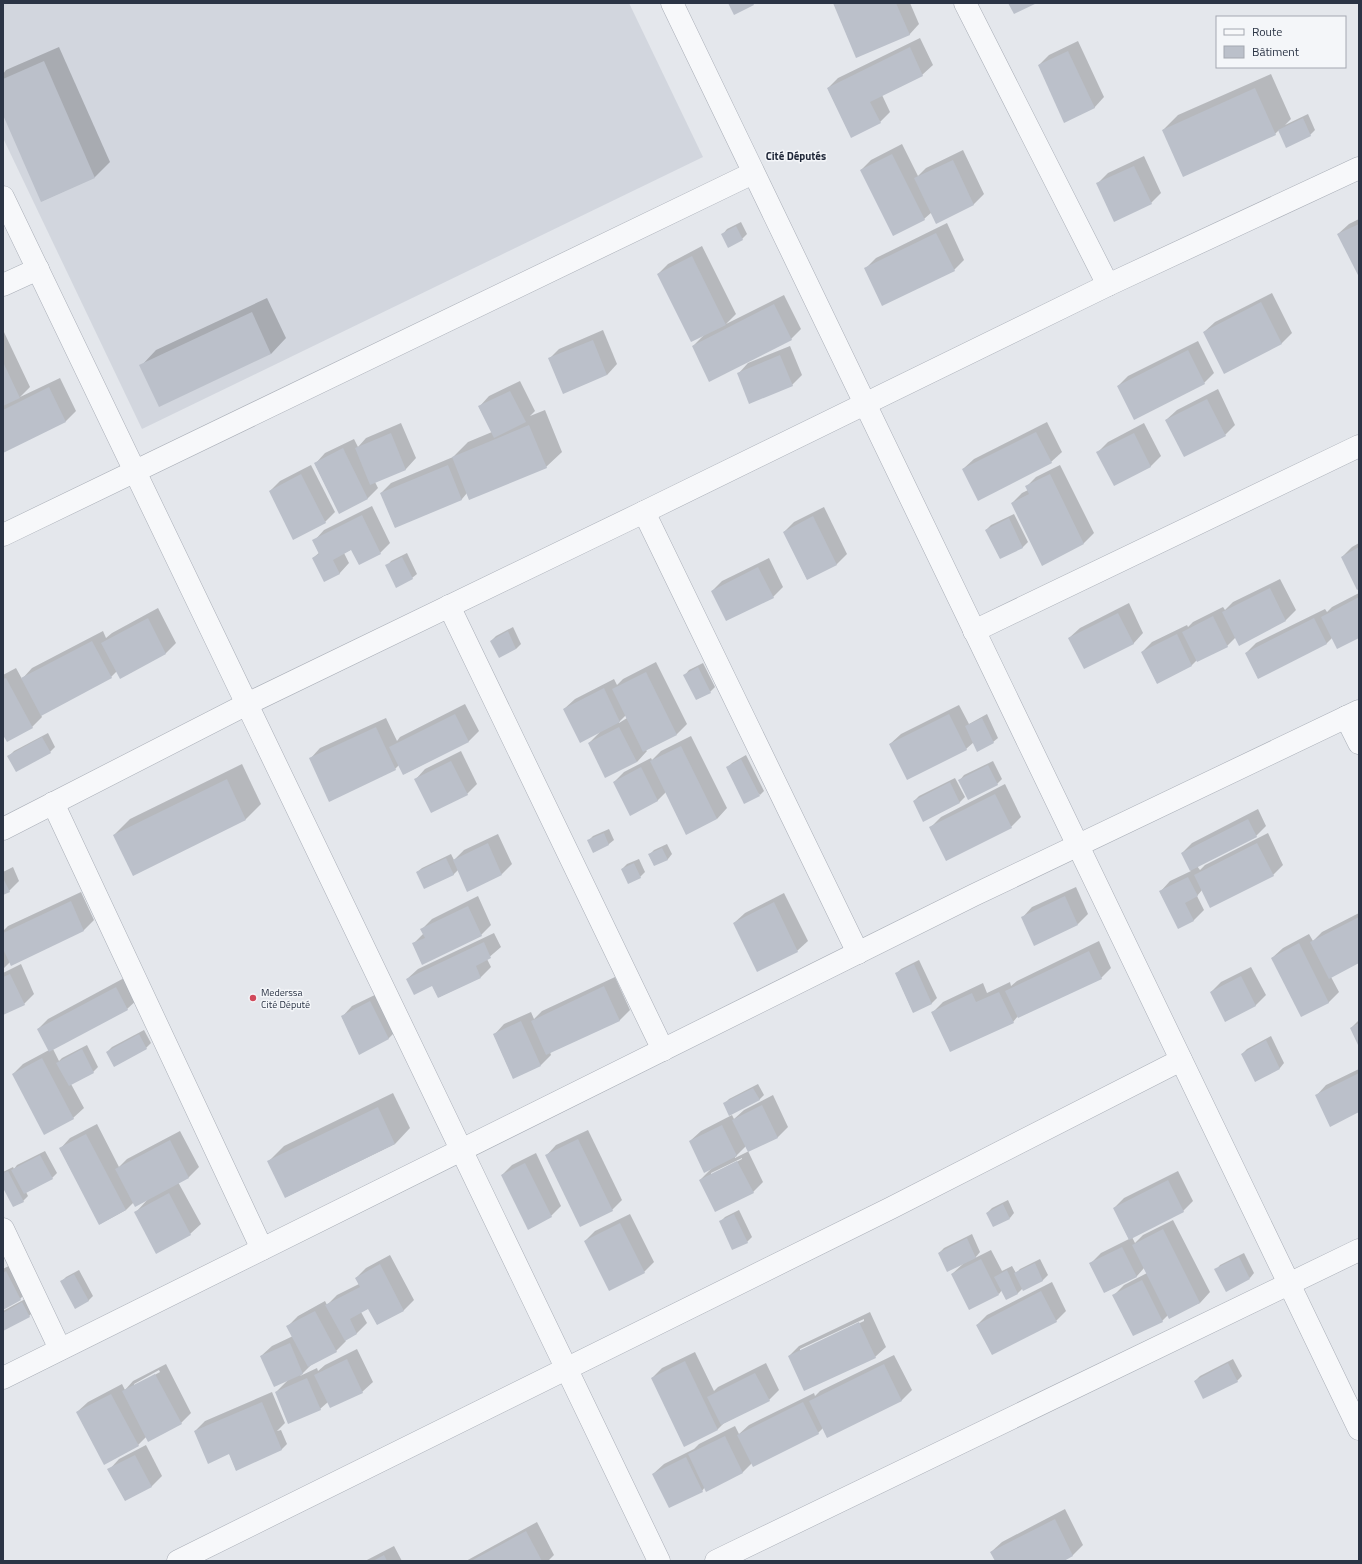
<svg xmlns="http://www.w3.org/2000/svg" width="1362" height="1564" font-family="'Titillium Web',sans-serif">
	<style>
		.built { fill: #d2d6de }
		.shadow { fill: #0003; fill-rule: evenodd }
		.building { fill: #bbc0ca }
		.lines { fill: none; stroke-linecap: round; stroke-linejoin: round }
		.minor-casing { stroke: #a9aeb7; stroke-width: 23 }
		.minor { stroke: #f7f8fa; stroke-width: 22 }
		.poi-dot { fill: #d1495b; stroke: #f4f6f9; stroke-width: 1.5 }
		.labels { text-anchor: middle; stroke-width: 3; stroke-linejoin: round; paint-order: stroke }
		.poi-label { font-size: 10px; fill: #2b3445; stroke: #f4f6f9; text-anchor: start }
		.neighbourhood-label { font-size: 11px; font-weight: bold; fill: #1d2536; stroke: #f4f6f9 }
	</style>
	<rect width="100%" height="100%" fill="#e4e7ec"/>
	<!-- built -->
	<path class="built" d="M3 3H629L703 157 142 429 3 138Z"/>
	<!-- shadow -->
	<g class="shadow">
		<path d="M834 3H910L919 24 909 35Z"/>
		<path d="M920 38 933 65 922 75 882 95 890 112 880 122 828 88 838 78Z"/>
		<path d="M1078 41 1104 97 1094 108 1039 65 1049 55Z"/>
		<path d="M59 47 110 162 95 177 42 201 3 113V74L6 70Z"/>
		<path d="M1271 74 1291 119 1285 125 1308 114 1315 130 1310 135 1279 130 1275 134 1163 130 1178 115Z"/>
		<path d="M902 144 918 176 926 168 963 150 984 194 974 204 936 222 932 212 924 219 861 170 871 160Z"/>
		<path d="M1144 156 1161 193 1151 203 1097 184 1108 173Z"/>
		<path d="M1359 219V275L1338 234 1349 224Z"/>
		<path d="M741 222 747 234 742 239 723 234 727 229Z"/>
		<path d="M947 223 964 260 954 270 866 268 876 258Z"/>
		<path d="M702 246 736 314 726 324 784 295 801 329 791 339 693 346 704 335 658 274 668 264Z"/>
		<path d="M1272 293 1292 333 1282 343 1224 372 1204 332 1215 322Z"/>
		<path d="M267 298 286 338 271 354 141 366 156 350Z"/>
		<path d="M3 330 30 387 20 397 60 378 76 411 66 421 3 452Z"/>
		<path d="M603 330 617 364 607 375 549 359 559 349Z"/>
		<path d="M1198 341 1214 373 1204 383 1118 386 1128 376Z"/>
		<path d="M790 346 802 375 792 385 738 374 748 363Z"/>
		<path d="M520 381 535 411 530 416 545 410 562 452 546 467 467 493 462 499 395 527 381 493 391 483 453 457 468 442 492 432 479 407 489 396Z"/>
		<path d="M1218 389 1235 425 1225 435 1166 420 1177 410Z"/>
		<path d="M1047 422 1062 452 1051 462 963 469 974 459Z"/>
		<path d="M401 423 416 458 406 469 375 482 378 488 368 498 339 512 315 464 325 453 354 439 358 447 366 438Z"/>
		<path d="M1144 423 1161 456 1150 467 1098 452 1108 442Z"/>
		<path d="M311 465 335 512 325 522 270 491 280 481Z"/>
		<path d="M1060 465 1094 533 1084 543 1042 564 1012 503 1022 493 1028 490 1026 487 1036 477Z"/>
		<path d="M372 506 390 543 380 553 352 549 344 553 349 563 339 574 313 558 320 552 314 541 324 530Z"/>
		<path d="M824 507 847 554 837 564 807 579 784 532 794 522Z"/>
		<path d="M1014 514 1028 542 1023 547 1000 558 986 530 991 525Z"/>
		<path d="M1359 543V588L1342 557 1352 547Z"/>
		<path d="M407 553 417 574 412 578 387 566 391 561Z"/>
		<path d="M769 558 783 587 773 597 712 591 722 581Z"/>
		<path d="M1280 579 1296 610 1286 620 1239 644 1236 637 1227 646 1197 660 1192 665 1157 683 1142 652 1152 642 1187 625 1188 627 1193 622 1223 607 1225 610 1233 602Z"/>
		<path d="M1359 593V636L1332 638 1327 643 1258 678 1246 653 1256 643 1325 609 1327 612 1332 607Z"/>
		<path d="M1129 603 1143 633 1133 644 1069 638 1080 628Z"/>
		<path d="M158 608 176 643 166 653 120 677 117 671 111 677 41 715 42 717 32 727 3 733V675L16 668 22 679 32 668 103 631 106 638 112 633Z"/>
		<path d="M513 627 521 644 516 649 491 641 496 636Z"/>
		<path d="M656 662 687 724 677 734 646 750 647 751 637 762 589 743 601 731 564 709 575 699 614 679 617 685 623 679ZM626 715 627 718 619 723V722Z"/>
		<path d="M703 663 715 687 710 692 697 699 685 675 689 670Z"/>
		<path d="M465 704 479 731 469 741 404 774 399 765 395 769 310 759 320 748 386 718 397 741 400 737Z"/>
		<path d="M959 705 969 724 987 714 998 738 993 742H974L966 749 890 744 901 734Z"/>
		<path d="M48 733 55 747 50 752 9 756 14 751Z"/>
		<path d="M691 736 727 808 717 819 666 792 657 801 614 782 624 772 651 758 652 760 661 751Z"/>
		<path d="M461 751 477 784 467 794 415 780 425 769Z"/>
		<path d="M746 755 764 791 760 795 727 768 732 763Z"/>
		<path d="M993 761 1002 779 997 784 960 780 964 775Z"/>
		<path d="M242 764 261 804 246 819 114 835 130 819Z"/>
		<path d="M955 778 965 797 960 802 924 820 914 801 919 796Z"/>
		<path d="M1005 784 1021 817 1011 827H931L941 817Z"/>
		<path d="M1258 809 1266 826 1256 836 1197 866 1200 870 1205 865 1268 833 1283 865 1273 875 1202 890 1197 896 1204 910 1194 920 1178 927 1160 892 1170 881 1191 871 1182 853 1192 843Z"/>
		<path d="M609 829 614 840 609 844 594 852 588 841 593 836Z"/>
		<path d="M498 834 512 864 502 874 458 870 453 875 417 872 422 868 451 854 454 860 464 850Z"/>
		<path d="M667 844 672 854 668 859 654 865 649 855 654 850Z"/>
		<path d="M639 859 645 872 640 877 622 869 627 864Z"/>
		<path d="M13 867 19 881 9 891 3 894V872Z"/>
		<path d="M1076 887 1088 914 1078 924 1022 918 1032 907Z"/>
		<path d="M81 892 94 920 84 930 11 965 10 962 3 969V931L8 926Z"/>
		<path d="M784 893 808 941 797 951 734 923 745 913Z"/>
		<path d="M478 896 491 925 481 935 413 944 424 933 422 929 432 919Z"/>
		<path d="M1359 913V962L1331 977 1339 992 1328 1003 1272 958 1283 948 1309 934 1313 941 1322 932Z"/>
		<path d="M494 933 501 947 487 959 491 967 481 977 439 997 433 984 407 979 418 969Z"/>
		<path d="M1099 941 1111 968 1101 978 1018 1016 1013 1022 933 1012 943 1002 983 983 987 993 1010 982 1011 986 1017 981Z"/>
		<path d="M919 960 937 998 932 1003 913 1012 896 974 901 969Z"/>
		<path d="M21 964 34 994 24 1004 3 1014V973Z"/>
		<path d="M1251 967 1266 995 1255 1006 1211 992 1221 982Z"/>
		<path d="M126 977 138 999 127 1009 53 1049 59 1061 62 1058 87 1045 98 1067 93 1072 71 1084 84 1108 73 1118 13 1074 23 1064 49 1050 38 1029 48 1019Z"/>
		<path d="M615 977 630 1010 620 1020 550 1052 551 1055 541 1065 513 1078 494 1035 504 1024 531 1012 534 1019 542 1011Z"/>
		<path d="M381 992 399 1028 389 1038 359 1053 342 1017 352 1006Z"/>
		<path d="M1359 1020V1045L1351 1028Z"/>
		<path d="M144 1030 151 1043 146 1048 107 1052 112 1047Z"/>
		<path d="M1271 1036 1284 1063 1280 1068 1255 1080 1242 1054 1247 1049Z"/>
		<path d="M1359 1069V1111L1316 1096 1326 1085Z"/>
		<path d="M758 1084 764 1095 759 1100 724 1104 729 1099Z"/>
		<path d="M393 1093 410 1128 395 1144 286 1197 269 1161 284 1146Z"/>
		<path d="M773 1095 788 1127 778 1137 748 1151 763 1182 753 1192 700 1180 712 1168 690 1141 701 1131 732 1115 734 1119 744 1110ZM746 1146 749 1151 735 1158V1157ZM742 1158V1159L711 1175V1173Z"/>
		<path d="M97 1124 119 1167 127 1159 180 1131 199 1167 189 1177 178 1182 201 1224 190 1234 136 1212 149 1198 134 1202 126 1210 100 1224 60 1149 70 1138Z"/>
		<path d="M588 1130 622 1200 612 1210 546 1156 556 1145Z"/>
		<path d="M45 1151 57 1173 52 1178 26 1192 28 1196 23 1201 14 1206 3 1186V1172L13 1167 14 1169 17 1165Z"/>
		<path d="M536 1153 561 1206 551 1216 502 1175 512 1165Z"/>
		<path d="M1178 1171 1193 1201 1183 1211 1132 1237 1135 1243 1143 1235 1173 1220 1210 1292 1200 1303 1168 1315 1162 1321 1114 1295 1124 1285 1147 1273 1144 1268 1137 1276 1105 1292 1090 1264 1101 1253 1129 1239 1114 1208 1124 1198Z"/>
		<path d="M1008 1200 1014 1213 1010 1218 987 1213 992 1208Z"/>
		<path d="M739 1210 752 1237 747 1242 720 1222 725 1217Z"/>
		<path d="M630 1214 654 1262 644 1272 585 1241 595 1231Z"/>
		<path d="M972 1234 980 1252 975 1258 991 1250 1002 1271 1012 1266 1016 1273 1020 1269 1040 1259 1048 1275 1043 1280 1023 1290V1288L1018 1293 1006 1299 1002 1290 999 1294 952 1274 964 1263 939 1253 944 1248Z"/>
		<path d="M1244 1253 1254 1273 1250 1278 1216 1270 1220 1265Z"/>
		<path d="M390 1255 414 1300 404 1310 377 1324 369 1308 361 1312 367 1323 357 1333 345 1340 346 1341 336 1351 311 1365 300 1376 317 1368 318 1371 325 1365 357 1349 373 1382 362 1392 328 1402 320 1409 276 1392 289 1379 261 1356 272 1346 293 1336 288 1326 298 1316 325 1301 327 1305 337 1295 359 1284 356 1278 366 1268Z"/>
		<path d="M16 1262 30 1289 20 1299 3 1309V1269Z"/>
		<path d="M79 1270 93 1296 88 1301 61 1282 66 1277Z"/>
		<path d="M1052 1282 1066 1311 1056 1321 977 1325 987 1315Z"/>
		<path d="M27 1298 34 1311 29 1316 3 1330V1311Z"/>
		<path d="M870 1312 886 1347 875 1357 789 1356 799 1346ZM864 1319V1321L800 1351V1349Z"/>
		<path d="M695 1352 714 1391 718 1387 766 1363 779 1390 769 1400 724 1423 718 1429 684 1445 652 1378 662 1368Z"/>
		<path d="M894 1355 912 1390 902 1400 827 1437 823 1428 818 1433 752 1463 743 1472 707 1490 705 1487 702 1491 653 1474 664 1464 694 1449 699 1444 735 1426 739 1434 749 1425 814 1393 815 1396 820 1391Z"/>
		<path d="M1233 1359 1242 1376 1237 1381H1195L1200 1376Z"/>
		<path d="M166 1364 191 1413 181 1423 147 1436 138 1445 77 1412 88 1402 122 1384 125 1390 133 1381ZM159 1370 160 1372 134 1386V1384Z"/>
		<path d="M272 1392 285 1423 277 1431 281 1430 287 1444 282 1449 236 1470 229 1453 195 1431 205 1421Z"/>
		<path d="M146 1445 162 1476 152 1486 125 1500 109 1470 119 1459Z"/>
		<path d="M1065 1509 1083 1545 1073 1555 1062 1561H996L991 1552 1002 1542Z"/>
		<path d="M537 1522 554 1555 548 1561H466Z"/>
		<path d="M394 1546 402 1561H365Z"/>
	</g>
	<!-- building -->
	<g class="building">
		<path d="M728 3H753L754 5 734 15Z"/>
		<path d="M833 3H896L910 35 856 58Z"/>
		<path d="M1008 3H1037L1014 14Z"/>
		<path d="M910 47 923 76 870 102 881 123 851 138 827 88Z"/>
		<path d="M1068 51 1095 108 1064 123 1038 65Z"/>
		<path d="M44 61 95 178 41 202 3 115V79Z"/>
		<path d="M1255 88 1276 135 1183 177 1162 130Z"/>
		<path d="M1303 118 1311 136 1286 148 1278 130Z"/>
		<path d="M892 154 925 220 893 236 860 170Z"/>
		<path d="M953 160 974 205 936 224 914 178Z"/>
		<path d="M1134 166 1152 204 1114 222 1096 183Z"/>
		<path d="M1359 224V277L1337 234Z"/>
		<path d="M736 226 743 240 728 248 721 234Z"/>
		<path d="M936 233 955 271 882 306 864 268Z"/>
		<path d="M692 256 726 325 691 342 657 274Z"/>
		<path d="M1261 302 1282 344 1224 374 1203 332Z"/>
		<path d="M774 304 792 340 709 382 692 346Z"/>
		<path d="M252 312 271 354 159 407 139 365Z"/>
		<path d="M593 340 607 375 563 394 548 358Z"/>
		<path d="M1188 350 1205 384 1134 420 1117 386Z"/>
		<path d="M780 355 793 386 749 404 737 373Z"/>
		<path d="M3 362 20 398 3 406Z"/>
		<path d="M49 387 66 422 3 453V410Z"/>
		<path d="M510 391 526 422 494 438 478 406Z"/>
		<path d="M1207 399 1226 436 1184 457 1165 420Z"/>
		<path d="M529 425 547 468 469 500 452 457Z"/>
		<path d="M1036 432 1052 463 978 501 962 469Z"/>
		<path d="M391 433 406 470 370 485 355 448Z"/>
		<path d="M1134 433 1151 467 1114 486 1096 452Z"/>
		<path d="M343 448 368 499 339 514 314 463Z"/>
		<path d="M448 465 462 500 395 528 380 493Z"/>
		<path d="M301 474 326 523 293 540 269 491Z"/>
		<path d="M1050 474 1084 544 1042 566 1011 503 1029 494 1025 486Z"/>
		<path d="M362 515 381 554 359 565 351 550 333 560 340 574 324 582 312 558 319 554 312 540Z"/>
		<path d="M813 516 837 565 807 580 783 532Z"/>
		<path d="M1009 518 1023 548 1000 559 985 530Z"/>
		<path d="M1359 547V589L1357 590 1341 557Z"/>
		<path d="M402 557 413 579 396 588 385 565Z"/>
		<path d="M758 567 774 598 726 621 711 591Z"/>
		<path d="M1270 588 1286 621 1239 646 1222 612Z"/>
		<path d="M1359 597V638L1337 649 1321 617Z"/>
		<path d="M1118 613 1134 644 1084 669 1068 638Z"/>
		<path d="M1213 616 1228 647 1197 662 1182 632Z"/>
		<path d="M148 618 166 654 120 679 101 643Z"/>
		<path d="M1314 618 1327 644 1258 679 1245 653Z"/>
		<path d="M508 631 516 649 499 658 490 641Z"/>
		<path d="M1177 634 1192 666 1157 684 1141 652Z"/>
		<path d="M92 641 112 678 41 716 21 678Z"/>
		<path d="M698 667 711 693 696 700 683 675Z"/>
		<path d="M646 672 677 735 643 752 612 689Z"/>
		<path d="M6 678 33 728 7 742 3 735V679Z"/>
		<path d="M604 688 620 722 580 743 563 709Z"/>
		<path d="M455 714 469 742 403 775 389 747Z"/>
		<path d="M949 714 967 750 907 780 889 744Z"/>
		<path d="M982 718 994 743 977 752 965 726Z"/>
		<path d="M376 727 396 770 329 802 309 758Z"/>
		<path d="M619 727 637 762 605 778 588 743Z"/>
		<path d="M42 737 51 753 16 772 7 756Z"/>
		<path d="M681 746 717 819 686 835 650 761Z"/>
		<path d="M741 759 760 796 744 804 726 767Z"/>
		<path d="M451 761 468 795 431 813 414 779Z"/>
		<path d="M988 765 998 785 968 800 958 780Z"/>
		<path d="M641 767 658 801 630 816 613 782Z"/>
		<path d="M227 779 246 820 133 876 113 835Z"/>
		<path d="M950 782 960 803 923 822 913 801Z"/>
		<path d="M995 794 1012 828 946 861 929 827Z"/>
		<path d="M1248 819 1257 837 1190 871 1181 853Z"/>
		<path d="M604 833 609 845 593 853 587 840Z"/>
		<path d="M488 843 502 875 467 892 453 860Z"/>
		<path d="M1257 843 1274 876 1210 908 1194 875Z"/>
		<path d="M662 848 668 860 654 866 648 854Z"/>
		<path d="M446 858 454 875 424 889 416 872Z"/>
		<path d="M634 863 641 878 628 884 621 869Z"/>
		<path d="M1188 877 1198 896 1185 903 1194 921 1178 929 1159 891Z"/>
		<path d="M3 878 10 892 3 895Z"/>
		<path d="M1065 896 1078 925 1034 946 1021 917Z"/>
		<path d="M71 901 84 931 11 966 3 949V933Z"/>
		<path d="M774 902 798 952 757 972 733 923Z"/>
		<path d="M468 906 482 936 422 965 412 943 425 938 420 929Z"/>
		<path d="M1359 917V963L1329 979 1310 942Z"/>
		<path d="M484 942 491 958 476 966 481 978 438 998 432 986 414 995 406 979Z"/>
		<path d="M1299 943 1329 1003 1301 1017 1271 958Z"/>
		<path d="M1089 951 1102 979 1018 1018 1005 991Z"/>
		<path d="M914 964 932 1004 913 1013 895 973Z"/>
		<path d="M10 974 25 1005 3 1015V977Z"/>
		<path d="M1241 976 1256 1006 1225 1022 1210 992Z"/>
		<path d="M604 986 620 1021 546 1055 531 1021Z"/>
		<path d="M116 987 128 1010 49 1052 37 1029Z"/>
		<path d="M999 992 1014 1023 950 1052 931 1012 972 993 976 1002Z"/>
		<path d="M370 1001 389 1039 359 1055 341 1016Z"/>
		<path d="M521 1021 541 1066 513 1079 493 1034Z"/>
		<path d="M1359 1023V1047L1350 1028Z"/>
		<path d="M139 1034 147 1049 114 1067 106 1052Z"/>
		<path d="M1266 1040 1280 1069 1255 1082 1241 1054Z"/>
		<path d="M82 1049 94 1073 69 1086 56 1063Z"/>
		<path d="M42 1058 74 1119 44 1135 12 1074Z"/>
		<path d="M1359 1073V1112L1330 1127 1315 1095Z"/>
		<path d="M753 1088 760 1100 729 1116 723 1103Z"/>
		<path d="M762 1105 778 1138 748 1152 732 1120Z"/>
		<path d="M378 1107 395 1144 285 1198 267 1161Z"/>
		<path d="M722 1125 737 1156 704 1173 689 1141Z"/>
		<path d="M86 1134 126 1210 99 1225 59 1148Z"/>
		<path d="M578 1139 613 1211 580 1227 545 1155Z"/>
		<path d="M170 1140 189 1178 135 1207 115 1169Z"/>
		<path d="M40 1155 53 1179 24 1194 11 1170Z"/>
		<path d="M737 1161 754 1193 715 1212 699 1180Z"/>
		<path d="M525 1163 552 1217 528 1230 501 1175Z"/>
		<path d="M8 1171 24 1202 13 1207 3 1188V1173Z"/>
		<path d="M1168 1180 1184 1212 1129 1240 1113 1208Z"/>
		<path d="M169 1193 191 1235 156 1254 134 1212Z"/>
		<path d="M1003 1204 1010 1219 993 1227 986 1213Z"/>
		<path d="M734 1214 748 1243 732 1250 719 1221Z"/>
		<path d="M620 1223 645 1273 609 1291 584 1241Z"/>
		<path d="M1163 1229 1200 1303 1169 1319 1132 1245Z"/>
		<path d="M967 1238 976 1258 947 1272 938 1253Z"/>
		<path d="M1122 1247 1137 1277 1104 1293 1089 1263Z"/>
		<path d="M1239 1257 1250 1279 1226 1292 1214 1269Z"/>
		<path d="M981 1259 999 1295 969 1310 951 1274Z"/>
		<path d="M1035 1263 1043 1281 1023 1291 1014 1273Z"/>
		<path d="M380 1264 404 1311 377 1325 368 1309 350 1319 357 1334 345 1341 325 1305 360 1287 355 1278Z"/>
		<path d="M1007 1270 1018 1294 1006 1300 994 1277Z"/>
		<path d="M6 1271 21 1300 3 1310V1273Z"/>
		<path d="M74 1274 89 1301 75 1309 60 1281Z"/>
		<path d="M1142 1280 1163 1322 1133 1336 1112 1295Z"/>
		<path d="M1041 1291 1057 1322 992 1355 976 1325Z"/>
		<path d="M22 1302 30 1317 3 1331V1313Z"/>
		<path d="M315 1311 337 1352 308 1367 286 1326Z"/>
		<path d="M859 1322 876 1358 804 1391 788 1356Z"/>
		<path d="M290 1343 303 1374 274 1387 260 1356Z"/>
		<path d="M347 1359 363 1393 330 1408 314 1375Z"/>
		<path d="M685 1361 718 1430 684 1447 651 1378Z"/>
		<path d="M1228 1363 1238 1382 1203 1399 1194 1381Z"/>
		<path d="M884 1364 902 1401 827 1438 809 1401Z"/>
		<path d="M755 1373 770 1401 721 1425 707 1397Z"/>
		<path d="M155 1374 182 1424 148 1442 122 1391Z"/>
		<path d="M307 1378 321 1410 288 1424 275 1392Z"/>
		<path d="M111 1394 139 1446 104 1465 76 1412Z"/>
		<path d="M262 1402 282 1450 236 1471 229 1454 208 1464 194 1431Z"/>
		<path d="M803 1402 819 1434 753 1467 737 1435Z"/>
		<path d="M725 1436 743 1473 706 1492 688 1454Z"/>
		<path d="M135 1455 152 1487 125 1501 107 1469Z"/>
		<path d="M686 1457 703 1492 669 1508 652 1474Z"/>
		<path d="M1055 1519 1073 1556 1064 1561H995L990 1552Z"/>
		<path d="M526 1531 542 1561H471Z"/>
		<path d="M384 1555 387 1561H373Z"/>
	</g>
	<g class="lines">
		<defs>
			<g id="minor">
				<path d="M672 3 1359 1429"/>
				<path d="M965 3 1108 285"/>
				<path d="M3 197 659 1561"/>
				<path d="M3 285 38 269"/>
				<path d="M644 512 858 953"/>
				<path d="M3 535 753 173"/>
				<path d="M449 606 663 1050"/>
				<path d="M974 631 1359 446"/>
				<path d="M1346 717 1359 743"/>
				<path d="M53 803 262 1249"/>
				<path d="M3 829 247 704 644 512 1108 285 1359 168"/>
				<path d="M3 1229 60 1349"/>
				<path d="M3 1378 974 895 1359 711"/>
				<path d="M178 1561 891 1208 1181 1060"/>
				<path d="M716 1561 1359 1250"/>
			</g>
		</defs>
		<!-- minor casing -->
		<use href="#minor" class="minor-casing"/>
		<!-- minor -->
		<use href="#minor" class="minor"/>
	</g>
	<!-- markers -->
	<circle class="poi-dot" cx="253" cy="998" r="4"/>
	<g class="labels">
		<!-- poi labels -->
		<g class="poi-label">
			<text x="261" y="996">Mederssa<tspan x="261" dy="12">Cité Député</tspan></text>
		</g>
		<!-- neighbourhood labels -->
		<g class="neighbourhood-label">
			<text x="796" y="160">Cité Députés</text>
		</g>
	</g>
	<!-- border -->
	<rect width="1362" height="1564" fill="none" stroke="#2b3445" stroke-width="8"/>
	<!-- legend -->
	<rect x="1216" y="16" width="130" height="52" fill="#f4f6f9" stroke="#a4a8b1"/>
	<rect x="1224" y="29" width="20" height="6" fill="#f7f8fa" stroke="#a4a8b1"/>
	<text x="1252" y="36" font-size="12" fill="#2b3445">Route</text>
	<rect x="1224" y="46" width="20" height="12" fill="#bbc0ca" stroke="#a4a8b1"/>
	<text x="1252" y="56" font-size="12" fill="#2b3445">Bâtiment</text>
</svg>
